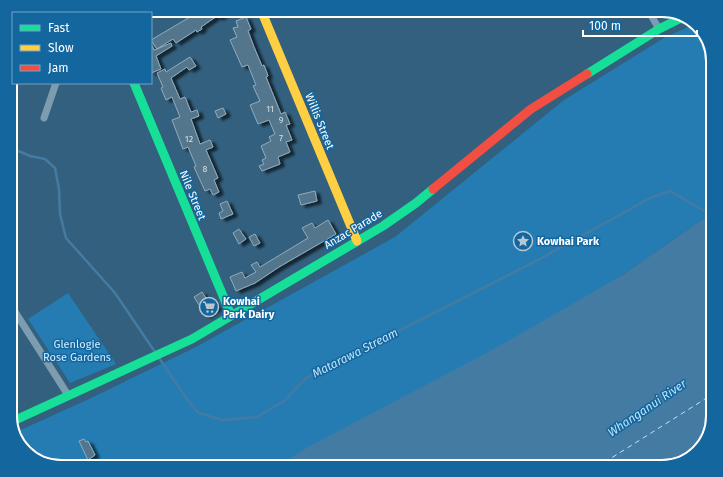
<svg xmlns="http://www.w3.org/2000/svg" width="723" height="477" font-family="'Fira Sans',sans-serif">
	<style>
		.green { fill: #247cb3 }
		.water { fill: #447ba2 }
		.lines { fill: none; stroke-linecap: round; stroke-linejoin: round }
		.stream { stroke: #447ba2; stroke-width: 2.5 }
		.ferry { stroke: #bde3fa; stroke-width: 1; stroke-dasharray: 5 4; stroke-linecap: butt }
		.building { fill: #52768d; stroke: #92abbc; filter: url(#shadow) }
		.street { stroke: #7d9caf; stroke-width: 7 }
		.fast { stroke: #16e098; stroke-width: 9 }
		.slow { stroke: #ffcf43; stroke-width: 9 }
		.jam { stroke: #f24e42; stroke-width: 9 }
		.labels { text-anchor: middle; stroke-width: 3; stroke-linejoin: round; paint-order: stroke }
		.number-label { font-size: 9px; fill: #d4dde2 }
		.street-label { font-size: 11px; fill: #fff; stroke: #13669e }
		.poi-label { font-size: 11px; font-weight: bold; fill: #fff; stroke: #13669e; text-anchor: start }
		.park-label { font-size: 11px; fill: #d2edfd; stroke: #13669e }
		.water-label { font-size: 12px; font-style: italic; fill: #bde3fa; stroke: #13669e }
		.rim { fill: none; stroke: #fff; stroke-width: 2 }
	</style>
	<defs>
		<filter id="shadow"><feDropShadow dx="4.5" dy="2.5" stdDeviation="1" flood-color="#0009"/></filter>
	</defs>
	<rect width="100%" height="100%" fill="#32607e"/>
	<!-- green -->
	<g class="green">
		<path d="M695 24 708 38 713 61V212L624 274 300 467H61L33 458 17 441 14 433 89 399 196 347 395 237 564 100 664 38Z"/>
		<path d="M68 293 116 364 70 383 28 319Z"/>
	</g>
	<!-- water -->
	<path class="water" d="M713 212V416L704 444 687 460 662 467H276L308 447 494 349 624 274Z"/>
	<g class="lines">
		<!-- stream -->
		<g class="stream">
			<path d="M10 141 14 149 30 156 45 159 55 168 59 189 60 214 66 238 115 293 155 352"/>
			<path d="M159 358 189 402 199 413 222 420 257 417 284 401 306 378 538 260 652 197 670 191 713 216"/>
		</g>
		<!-- ferry -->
		<path class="ferry" d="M597 467 713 394"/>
	</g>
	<!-- building -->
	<g class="building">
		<path d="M192 10H227L224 13V14L219 18 217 16 201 27 202 29 197 32 196 30 176 43 173 39 157 49 171 43 172 46 156 56 161 69 151 73V44L154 50 157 49 151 40 195 14Z"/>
		<path d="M246 17 251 29 248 31 254 47 262 66 264 65 268 76 266 77 281 114 285 112 290 124 286 125 292 140 286 142 290 152 278 157 280 164 262 171 259 166 264 164 262 160 266 158 261 146 271 141 269 137 275 134 269 120 258 124 250 105 260 101 253 86 256 85 248 65 242 67 230 40 237 37 233 28 238 27 236 21Z"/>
		<path d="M190 57 196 66 189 70 187 67 171 78 180 99 185 97 191 112 197 110 199 116 191 119 200 144 210 140 213 147 206 150 218 178 214 180 219 192 213 195 210 189 205 191 194 167 196 166 188 147 183 149 172 120 180 117 172 97 166 100 161 88 163 87 157 73 165 69 166 72Z"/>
		<path d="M223 108 226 114 218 118 215 111Z"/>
		<path d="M315 191 317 201 301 205 298 195Z"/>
		<path d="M227 201 233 214 221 219 219 213 223 211 220 204Z"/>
		<path d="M328 220 336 234 279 267 255 283 236 291 230 277 242 272 245 278 256 272 251 265 257 262 260 267 308 238 302 228 312 223 315 228Z"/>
		<path d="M239 229 246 239 239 244 233 233Z"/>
		<path d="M255 234 260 243 254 246 249 237Z"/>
		<path d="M202 292 208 301 211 299 217 308 206 316 194 297Z"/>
		<path d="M84 439 86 442 88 441 95 455 88 460 79 441Z"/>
	</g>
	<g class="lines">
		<!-- street -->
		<g class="street">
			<path d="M96 10 97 13"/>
			<path d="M648 10 659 29"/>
			<path d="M151 15 158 10"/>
			<path d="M44 118 56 83"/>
			<path d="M10 304 68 395"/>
		</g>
		<!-- fast -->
		<g class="fast">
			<path d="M587 74 659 29 683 17"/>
			<path d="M134 83 231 315"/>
			<path d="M11 422 192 339 383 226 416 203 433 189"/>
		</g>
		<!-- slow -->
		<path class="slow" d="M261 10 357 241"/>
		<!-- jam -->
		<path class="jam" d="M433 189 531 109 587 74"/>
	</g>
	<!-- icons -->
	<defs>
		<symbol id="sight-ring" viewBox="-11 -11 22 22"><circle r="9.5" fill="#13669e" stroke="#b7c7d2" stroke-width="1.5"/><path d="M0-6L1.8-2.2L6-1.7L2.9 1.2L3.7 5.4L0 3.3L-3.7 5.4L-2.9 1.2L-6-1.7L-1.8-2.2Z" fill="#b7c7d2"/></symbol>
		<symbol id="supermarket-ring" viewBox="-11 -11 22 22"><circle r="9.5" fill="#13669e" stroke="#b7c7d2" stroke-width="1.5"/><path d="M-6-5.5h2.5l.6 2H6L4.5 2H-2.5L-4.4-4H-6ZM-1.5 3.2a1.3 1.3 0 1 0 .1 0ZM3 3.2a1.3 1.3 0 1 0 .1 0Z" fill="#b7c7d2"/></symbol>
	</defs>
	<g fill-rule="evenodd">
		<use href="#sight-ring" x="512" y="230" width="22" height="22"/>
		<use href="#supermarket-ring" x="198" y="296" width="22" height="22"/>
	</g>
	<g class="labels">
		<!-- number labels -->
		<g class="number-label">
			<text x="270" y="112">11</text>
			<text x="281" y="123">9</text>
			<text x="281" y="141">7</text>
			<text x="189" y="142">12</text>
			<text x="205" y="172">8</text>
		</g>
		<!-- street labels -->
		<g class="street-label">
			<text transform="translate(320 121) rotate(68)" y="4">Willis Street</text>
			<text transform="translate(193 195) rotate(68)" y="4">Nile Street</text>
			<text transform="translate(353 229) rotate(-31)" y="4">Anzac Parade</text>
		</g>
		<!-- poi labels -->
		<g class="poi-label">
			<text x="537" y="245">Kowhai Park</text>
			<text x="223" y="305">Kowhai<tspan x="223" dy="13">Park Dairy</tspan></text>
		</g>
		<!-- park labels -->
		<g class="park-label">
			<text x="77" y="348">Glenlogie<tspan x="77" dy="13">Rose Gardens</tspan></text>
		</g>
		<!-- water labels -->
		<g class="water-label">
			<text transform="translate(355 353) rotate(-27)" y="4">Matarawa Stream</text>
			<text transform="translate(647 408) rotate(-34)" y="4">Whanganui River</text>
		</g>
	</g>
	<!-- crop -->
	<path d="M0 0H723V477H0ZM61 17H662A44 44 0 0 1 706 61V416A44 44 0 0 1 662 460H61A44 44 0 0 1 17 416V61A44 44 0 0 1 61 17Z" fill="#13669e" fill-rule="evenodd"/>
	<path class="rim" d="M61 17H662A44 44 0 0 1 706 61V416A44 44 0 0 1 662 460H61A44 44 0 0 1 17 416V61A44 44 0 0 1 61 17Z"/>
	<!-- legend -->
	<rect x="12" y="12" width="140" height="72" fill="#13669e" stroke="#71a3c5"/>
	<rect x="20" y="25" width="20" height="6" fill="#16e098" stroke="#71a3c5"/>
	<text x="48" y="32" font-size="12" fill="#ffffff">Fast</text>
	<rect x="20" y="45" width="20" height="6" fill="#ffcf43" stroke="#71a3c5"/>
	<text x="48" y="52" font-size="12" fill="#ffffff">Slow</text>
	<rect x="20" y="65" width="20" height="6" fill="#f24e42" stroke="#71a3c5"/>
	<text x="48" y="72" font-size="12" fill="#ffffff">Jam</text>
	<!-- scale -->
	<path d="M583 30v6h114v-6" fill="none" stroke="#ffffff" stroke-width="2"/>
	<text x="589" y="30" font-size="12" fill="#ffffff" stroke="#13669e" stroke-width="3" paint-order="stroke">100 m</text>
</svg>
